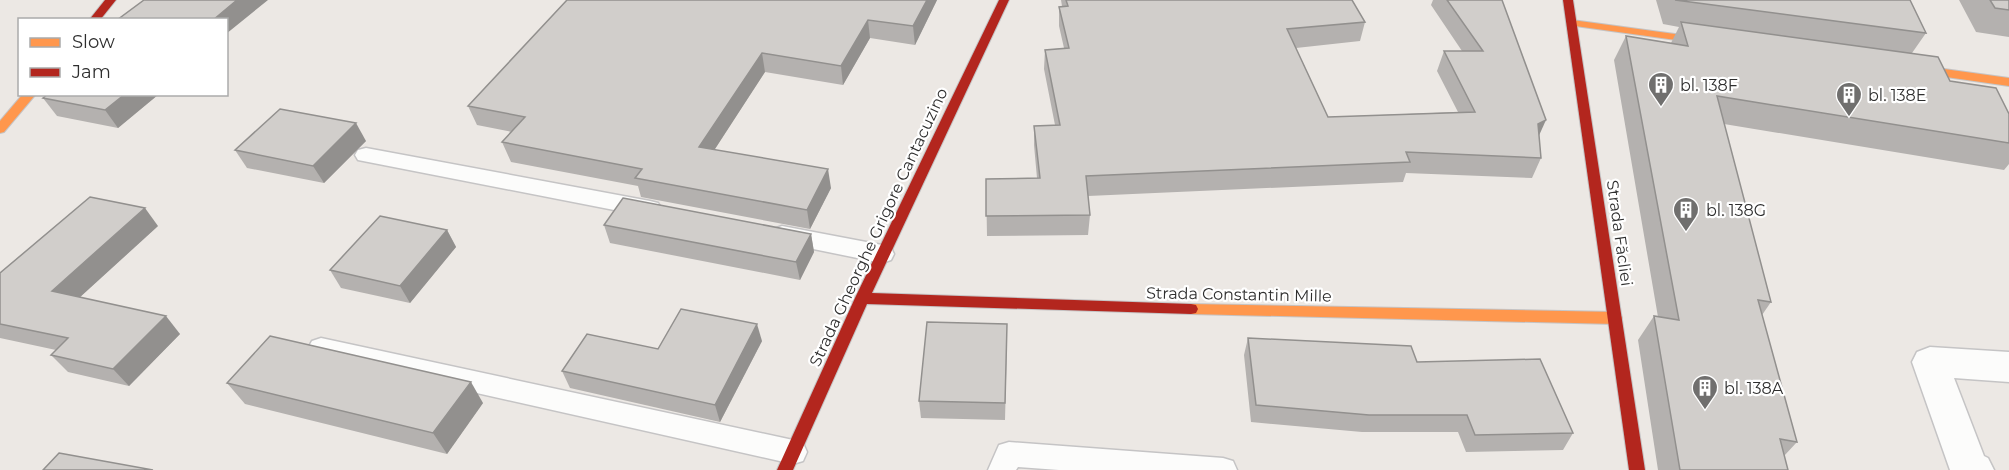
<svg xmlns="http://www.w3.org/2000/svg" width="2009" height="470" font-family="Montserrat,sans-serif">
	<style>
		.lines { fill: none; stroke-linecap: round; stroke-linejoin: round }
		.lane-casing { stroke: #c5c4c5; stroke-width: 3 }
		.street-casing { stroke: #c5c4c5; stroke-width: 3 }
		.slow-casing { stroke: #c5c4c5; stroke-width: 2 }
		.jam-casing { stroke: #c5c4c5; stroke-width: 2 }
		.lane { fill: #fcfcfb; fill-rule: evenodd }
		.street { fill: #fcfcfb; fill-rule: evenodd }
		.slow { fill: #ff974d; fill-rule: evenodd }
		.jam { fill: #b3261e; fill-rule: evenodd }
		.wall { fill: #b4b1af }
		.shaded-wall { fill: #92908e }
		.building { fill: #d1cecb; stroke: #92908e; stroke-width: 1.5 }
		.labels { text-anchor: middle; stroke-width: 4.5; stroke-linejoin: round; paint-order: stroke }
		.poi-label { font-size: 16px; fill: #2e2e2e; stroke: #fff; text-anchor: start }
		.street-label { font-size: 16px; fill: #2e2e2e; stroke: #fff }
	</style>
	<rect width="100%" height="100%" fill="#ece8e4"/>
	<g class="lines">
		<defs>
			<g id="lane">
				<path d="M366 148 650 201 658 203 662 209 658 215 650 217 358 160 355 155 358 150Z"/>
				<path d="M782 226 882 245 891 248 894 254 891 260 882 263 774 241 770 235 774 229Z"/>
				<path d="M321 338 793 440 803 443 807 452 803 461 793 464 321 358 312 355 308 348 312 341Z"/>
				<path d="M1009 442 1223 458 1233 461 1237 470H1059L1018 467 1016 470H988L999 445Z"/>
			</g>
			<path id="street" d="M1930 347 2009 352V382L1954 378 1984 456 1988 458 1994 470H1950L1912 362 1917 352Z"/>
			<g id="slow">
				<path d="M1572 20 1719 40 1725 43 1719 46 1568 25V21Z"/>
				<path d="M1901 63 2009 78V86L1897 70 1895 67Z"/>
				<path d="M23 94H36L4 132 0 133V121Z"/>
				<path d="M1191 304 1615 312 1620 314 1622 318 1620 322 1615 324 1191 314 1186 313 1184 309 1186 305Z"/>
			</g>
			<g id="jam">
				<path d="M105 0H116L100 20H89Z"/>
				<path d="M999 0H1009L872 293 1191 304 1196 305 1198 309 1196 313 1191 314 867 304 793 470H777L855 298Z"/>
				<path d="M1563 0H1573L1645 470H1629Z"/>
			</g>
		</defs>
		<!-- lane casing -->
		<use href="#lane" class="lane-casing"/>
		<!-- street casing -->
		<use href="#street" class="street-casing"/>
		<!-- slow casing -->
		<use href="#slow" class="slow-casing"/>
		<!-- jam casing -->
		<use href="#jam" class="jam-casing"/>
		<!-- lane -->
		<use href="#lane" class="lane"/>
		<!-- street -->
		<use href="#street" class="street"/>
		<!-- slow -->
		<use href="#slow" class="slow"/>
		<!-- jam -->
		<use href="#jam" class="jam"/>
	</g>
	<!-- wall -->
	<g class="wall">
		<path d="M567 0H937L915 45 870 38 843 85 765 72 714 150 831 188 810 229 641 197 638 186 511 162 502 142 512 132 477 125 468 106Z"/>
		<path d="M1061 0H1352L1365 22 1360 41 1296 48 1328 117 1458 112 1437 71 1444 51H1462L1431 5 1433 0H1502L1539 135 1541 158 1532 178 1406 173 1403 182 1088 196 1090 215 1088 235 987 236 986 179 1037 178 1034 145V126L1055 125 1044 69 1045 50 1064 48 1059 26V7L1062 6Z"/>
		<path d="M1656 0H1910L1926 33 1912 53 1950 81 2009 114V164L2004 170 1724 124 1771 302 1762 315 1797 442 1784 456 1788 470H1658L1638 340 1654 316 1658 317 1614 60 1626 36 1671 43 1679 27 1663 24Z"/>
		<path d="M1959 0H2009V37L1976 32Z"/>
		<path d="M159 94 118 128 57 116 43 98Z"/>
		<path d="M366 141 324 183 247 168 235 150Z"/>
		<path d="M604 225 811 234 814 252 800 280 610 243Z"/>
		<path d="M158 226 80 297 180 334 129 386 68 372 51 355 56 350 0 338V273Z"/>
		<path d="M447 230 456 247 410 303 341 288 330 270Z"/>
		<path d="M1248 338 1417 362 1573 433 1563 450 1466 452 1458 432H1362L1251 422 1244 355Z"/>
		<path d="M762 341 720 422 570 388 562 371 658 349Z"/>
		<path d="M1007 341 1005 420 921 418 919 401Z"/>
		<path d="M227 383 483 403 447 454 245 404Z"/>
	</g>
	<!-- shaded-wall -->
	<g class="shaded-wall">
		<path d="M237 0H268L226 34V20H213Z"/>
		<path d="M927 0H937L915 45 913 26Z"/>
		<path d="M868 20 870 38 843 85 841 66Z"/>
		<path d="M762 53 765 72 704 166 699 147Z"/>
		<path d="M125 94H159L118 128 105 110Z"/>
		<path d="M1546 120 1537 140 1538 124Z"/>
		<path d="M356 123 366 141 324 183 313 166Z"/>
		<path d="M828 169 831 188 810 229 807 210Z"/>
		<path d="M145 208 158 226 68 308 52 291Z"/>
		<path d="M447 230 456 247 410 303 400 286Z"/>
		<path d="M811 234 814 252 800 280 796 262Z"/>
		<path d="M166 316 180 334 129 386 113 369Z"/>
		<path d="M757 324 762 341 720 422 715 405Z"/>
		<path d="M471 382 483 403 447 454 433 433Z"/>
	</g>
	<!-- building -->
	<g class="building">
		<path d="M144 0H237L213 20H117Z"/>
		<path d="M567 0H927L913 26 868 20 841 66 762 53 699 147 828 169 807 210 635 178 642 169 502 142 525 117 468 106Z"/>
		<path d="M1066 0H1352L1365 22 1287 29 1328 117 1475 112 1444 51H1483L1447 0H1502L1546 120 1538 124 1541 158 1406 152 1410 162 1086 176 1090 215 986 216V179L1040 178 1034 126 1060 125 1045 50 1069 48 1059 7 1068 6Z"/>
		<path d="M1675 0H1910L1926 33Z"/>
		<path d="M1990 0H2009V10L1995 8Z"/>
		<path d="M1681 22 1938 57 1950 81 1996 88 2009 114V143L1717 96 1771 302 1758 300 1797 442 1780 439 1788 470H1680L1654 316 1679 320 1626 36 1688 46Z"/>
		<path d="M48 94H125L105 110 43 98Z"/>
		<path d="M280 109 356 123 313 166 235 150Z"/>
		<path d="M90 197 145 208 52 291 166 316 113 369 51 355 68 338 0 324V273Z"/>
		<path d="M623 198 811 234 796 262 604 225Z"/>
		<path d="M380 216 447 230 400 286 330 270Z"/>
		<path d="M681 309 757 324 715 405 562 371 587 334 658 349Z"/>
		<path d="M927 322 1007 324 1005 403 919 401Z"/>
		<path d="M270 336 471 382 433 433 227 383Z"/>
		<path d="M1248 338 1411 346 1417 362 1540 359 1573 433 1475 435 1467 415H1369L1256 405Z"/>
		<path d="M59 453 153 470H43Z"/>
	</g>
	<!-- icons -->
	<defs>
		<symbol id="building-pin" viewBox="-11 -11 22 30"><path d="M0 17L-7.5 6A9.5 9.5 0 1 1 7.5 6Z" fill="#706f6e" stroke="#fff"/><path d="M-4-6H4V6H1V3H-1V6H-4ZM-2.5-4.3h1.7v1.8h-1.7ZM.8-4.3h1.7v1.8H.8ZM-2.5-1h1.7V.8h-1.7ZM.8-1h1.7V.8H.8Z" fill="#fff"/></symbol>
	</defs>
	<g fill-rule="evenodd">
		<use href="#building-pin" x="1646" y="70" width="30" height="40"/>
		<use href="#building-pin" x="1834" y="80" width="30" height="40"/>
		<use href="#building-pin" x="1671" y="195" width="30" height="40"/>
		<use href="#building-pin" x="1690" y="373" width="30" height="40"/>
	</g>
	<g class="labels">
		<!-- poi labels -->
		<g class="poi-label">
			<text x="1680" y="91">bl. 138F</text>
			<text x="1868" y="101">bl. 138E</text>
			<text x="1706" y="216">bl. 138G</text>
			<text x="1724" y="394">bl. 138A</text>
		</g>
		<!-- street labels -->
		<g class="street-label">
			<text transform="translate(878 227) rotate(-65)" y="6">Strada Gheorghe Grigore Cantacuzino</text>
			<text transform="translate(1620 233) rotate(82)" y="6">Strada Făcliei</text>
			<text transform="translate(1239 294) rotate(1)" y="6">Strada Constantin Mille</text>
		</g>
	</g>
	<!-- legend -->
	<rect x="18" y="18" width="210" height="78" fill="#ffffff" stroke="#ababab" stroke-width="1.5"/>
	<rect x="30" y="38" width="30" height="9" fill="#ff974d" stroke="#ababab" stroke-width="1.5"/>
	<text x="72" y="48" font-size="18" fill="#2e2e2e">Slow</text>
	<rect x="30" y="68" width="30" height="9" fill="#b3261e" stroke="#ababab" stroke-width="1.5"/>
	<text x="72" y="78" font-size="18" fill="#2e2e2e">Jam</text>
</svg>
